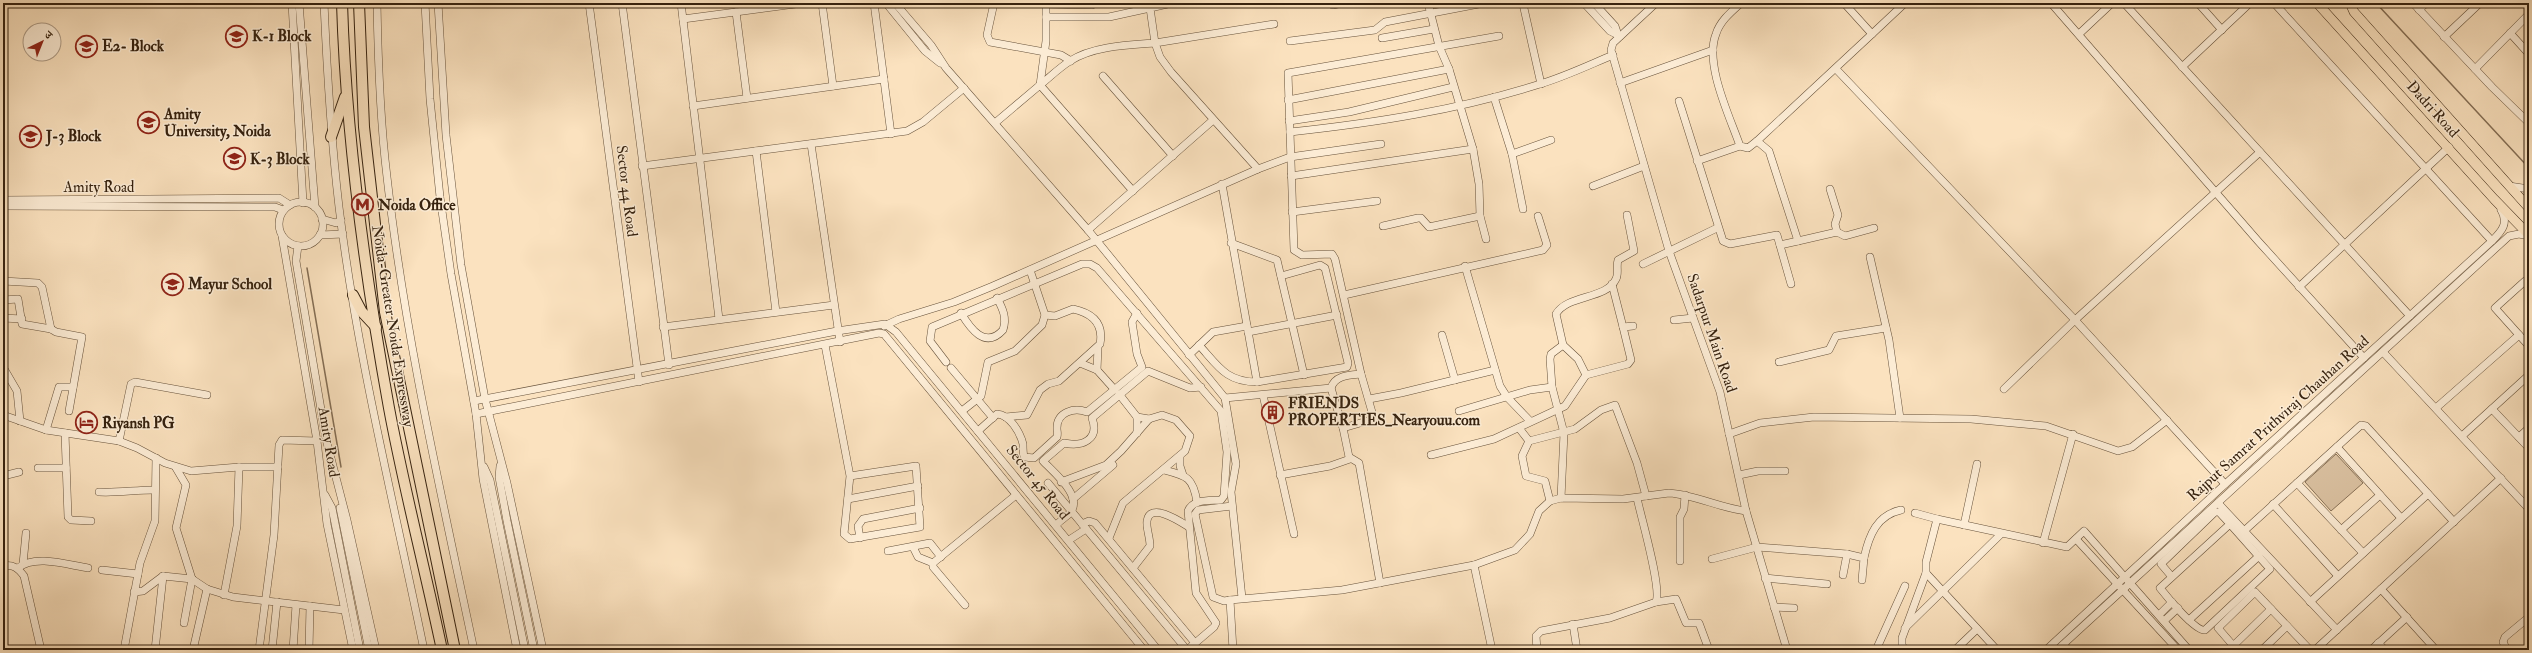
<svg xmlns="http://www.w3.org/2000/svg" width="2532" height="653" font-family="'IM FELL Double Pica','Noto Serif Devanagari',serif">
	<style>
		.green { fill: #dac1a1; stroke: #887258 }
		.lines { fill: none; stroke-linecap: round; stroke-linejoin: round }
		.stream { stroke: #846e55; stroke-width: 1.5 }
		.minor-casing { stroke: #67523b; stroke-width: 8 }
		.major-casing { stroke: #36220f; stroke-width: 10 }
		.highway-casing { stroke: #36220f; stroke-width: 12 }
		.minor { stroke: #fcecd5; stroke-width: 7 }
		.major { stroke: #fbe2bf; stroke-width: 9 }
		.highway { stroke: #fbe2bf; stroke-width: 10 }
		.labels { text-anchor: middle; stroke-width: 3; stroke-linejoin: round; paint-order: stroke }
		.poi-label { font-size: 15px; font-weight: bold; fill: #36220f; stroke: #fcecd5; text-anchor: start }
		.street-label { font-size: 15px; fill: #36220f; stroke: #fcecd5 }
	</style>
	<rect width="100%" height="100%" fill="#fbe2bf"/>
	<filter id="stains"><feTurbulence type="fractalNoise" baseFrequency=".005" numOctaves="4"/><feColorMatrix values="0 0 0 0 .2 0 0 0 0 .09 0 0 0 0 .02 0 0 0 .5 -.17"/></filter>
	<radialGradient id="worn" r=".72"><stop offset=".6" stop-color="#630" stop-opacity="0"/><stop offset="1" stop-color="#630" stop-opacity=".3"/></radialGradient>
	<!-- green -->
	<path class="green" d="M2336 454 2363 483 2331 511 2305 482Z"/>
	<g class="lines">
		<!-- stream -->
		<g class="stream">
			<path d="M2376 3 2529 168"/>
			<path d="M307 268 341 467"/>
		</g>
		<defs>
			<g id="minor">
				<path d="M292 3 303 203"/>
				<path d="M299 3 315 207"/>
				<path d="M324 3C327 71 331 139 339 207 357 356 394 503 424 650"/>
				<path d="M377 3C378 61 380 120 387 177 405 337 441 493 474 650"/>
				<path d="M425 3 430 99 440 197 451 274 476 414 483 479 517 650"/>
				<path d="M438 3 446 135 461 265 485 399 507 483 543 650"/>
				<path d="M589 3 639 382"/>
				<path d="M622 3 669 365"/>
				<path d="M681 3 719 319"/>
				<path d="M822 3 833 86"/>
				<path d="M874 3 891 134"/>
				<path d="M886 3 925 51 940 63"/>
				<path d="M895 3 931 45 946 68 1088 230 1225 398 1236 464 1231 492 1242 598"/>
				<path d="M994 3 987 35 990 42 1061 55 1071 61"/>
				<path d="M996 3 1092 5"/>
				<path d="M1428 3 1439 46 1449 69 1473 149 1479 184 1480 216 1486 239"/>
				<path d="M1506 3H1535"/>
				<path d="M1584 3 1610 31 1620 36"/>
				<path d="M1594 3 1615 26 1617 32"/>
				<path d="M1656 3 1613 43 1611 50 1669 251 1720 392 1746 511 1787 650"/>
				<path d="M1741 3C1731 12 1720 21 1716 34 1704 64 1730 117 1740 146L1748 148 1757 141 1769 151 1798 241 1837 232 1845 236 1874 228"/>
				<path d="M1844 3 1872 34 1905 3"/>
				<path d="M2051 3 2258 241 2364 358"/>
				<path d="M2124 3 2410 316"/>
				<path d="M2198 3 2222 30"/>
				<path d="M2274 3 2492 241"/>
				<path d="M2413 3 2492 87 2529 123"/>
				<path d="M1523 4 1541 84"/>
				<path d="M1333 5 1343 3"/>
				<path d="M2419 10 2426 3"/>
				<path d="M736 12 747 98"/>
				<path d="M1046 17H1109L1150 8 1149 3"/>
				<path d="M683 19 803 3"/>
				<path d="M2510 33 2529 54"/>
				<path d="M2079 34 2112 3"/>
				<path d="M2444 37 2480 3"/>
				<path d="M1382 38 1434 29"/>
				<path d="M1290 41 1375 30 1385 22 1484 3"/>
				<path d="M2182 67 2250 3"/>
				<path d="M1836 69 2075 320 2225 484"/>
				<path d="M2475 69 2529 14"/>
				<path d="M1103 76 1173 156"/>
				<path d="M1620 83 1713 50"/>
				<path d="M1040 85C1050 77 1059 68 1070 61 1093 46 1128 45 1155 43L1150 8 1172 3"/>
				<path d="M1040 85 1046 41V3"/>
				<path d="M1494 97 1512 154 1523 209"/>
				<path d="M1288 100 1449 69"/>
				<path d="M1679 101 1723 241 1730 244 1777 235 1791 284"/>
				<path d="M693 106 884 79"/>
				<path d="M1289 121 1349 112 1453 87"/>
				<path d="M995 123 1040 85 1133 191"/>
				<path d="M1290 132C1374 123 1458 110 1540 84 1564 77 1589 65 1613 55"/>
				<path d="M1757 141 1872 34"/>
				<path d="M811 144 840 342"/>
				<path d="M756 151 776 312"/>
				<path d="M1512 154 1551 140"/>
				<path d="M1697 161 1740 146"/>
				<path d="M642 166 907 131 923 122 964 88"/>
				<path d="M1258 169 1171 72 1160 57 1155 43 1274 24"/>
				<path d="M1291 176 1473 149"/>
				<path d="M1222 184 1257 382 1347 367 1348 363 1325 268 1320 265 1281 276"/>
				<path d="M1593 186 1644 166"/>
				<path d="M2509 186 2529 189"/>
				<path d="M1830 189 1838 215 1835 224 1837 232"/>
				<path d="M3 200 279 198 290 205"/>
				<circle cx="301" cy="224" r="22"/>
				<path d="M3 206 275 207 283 210"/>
				<path d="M1292 212 1377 201"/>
				<path d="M322 219 336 223 341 220"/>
				<path d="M1383 226 1418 218H1421L1429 227 1480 216"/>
				<path d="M1088 230 1212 121"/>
				<path d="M320 235 343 234"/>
				<path d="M282 236 317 441 327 524 353 650"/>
				<path d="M1231 243 1277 260 1304 375"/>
				<path d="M1780 245 1798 241"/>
				<path d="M298 246 296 261 326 439 347 520 376 650"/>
				<path d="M1870 257 1889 340 1900 418"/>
				<path d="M1643 264 1717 228"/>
				<path d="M1465 266 1500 386 1507 397 1530 421"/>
				<path d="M3 281 38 283 42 287 51 329 56 332 82 337 69 411"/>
				<path d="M2529 281H2525L2495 308 2529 346"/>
				<path d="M1612 284 1623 327 1633 326"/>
				<path d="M2299 287 2449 147"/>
				<path d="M1344 295 1543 250 1547 245 1538 216"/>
				<path d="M3 300 18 299 22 324 51 329"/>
				<path d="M961 313C970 328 985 350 1003 330 1007 318 1003 309 997 298"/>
				<path d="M3 318 22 319"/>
				<path d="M1674 320 1693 318"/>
				<path d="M884 326 899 319 954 302 993 286 1258 169 1290 157 1381 144"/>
				<path d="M663 327 834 305"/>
				<path d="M1248 332 1337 315"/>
				<path d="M1442 335 1455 380"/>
				<path d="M825 345 850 476 844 534 850 539 920 527 916 466 850 476"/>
				<path d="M1199 345C1218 366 1226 382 1257 382"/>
				<path d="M2383 352 2529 509"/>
				<path d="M1189 355 1213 332 1247 326"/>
				<path d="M946 362 930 341 932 327 1082 264H1090L1097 268 1221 411 1227 452 1224 496 1221 500C1208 501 1193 499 1188 511L1196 593 1216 623 1214 627 1187 650"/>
				<path d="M1779 362 1829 350 1836 336 1886 328"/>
				<path d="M1080 363 1097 370 1114 389"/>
				<path d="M3 367 17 391 20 421"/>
				<path d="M951 368 993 418"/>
				<path d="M1097 370 1098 347"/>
				<path d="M1586 375 1578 359 1563 345 1556 314C1568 294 1606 300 1616 279 1619 273 1616 266 1618 260L1634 251 1627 215"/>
				<path d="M1331 388 1343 428 1349 457 1359 463 1380 583"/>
				<path d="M2004 389 2075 320 2260 152"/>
				<path d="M1119 394 1137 417"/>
				<path d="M1263 395 1294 534"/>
				<path d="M1225 398 1331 388C1335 375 1350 375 1361 374L1335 259 1332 254 1302 255 1294 250 1288 73 1499 36"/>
				<path d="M1369 399 1401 393 1495 370"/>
				<path d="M474 401 837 331 885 324 896 332 1158 650"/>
				<path d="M2436 408 2519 335"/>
				<path d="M2492 409 2529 448"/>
				<path d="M962 411 981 396 988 362 1015 351 1042 325 1045 315 1030 270"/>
				<path d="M1459 411 1530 390 1552 387"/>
				<path d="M476 414 879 333 884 334 1144 650"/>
				<path d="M3 415 46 430 119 441 137 448 165 463 191 471 239 467H278"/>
				<path d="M1006 417 1027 415 1040 390 1048 384 1059 381 1100 344C1104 323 1092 313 1073 309L1055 316 1045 315"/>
				<path d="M1343 428 1374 419 1361 374"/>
				<path d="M1519 428 1529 441 1522 456 1526 476 1545 481 1550 501"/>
				<path d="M46 430 59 387H73"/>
				<path d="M978 431 997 414C1010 415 1020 432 1023 444 1023 448 1023 453 1024 457L1034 458 1057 437C1058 433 1057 432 1057 428 1057 412 1074 407 1087 412L1142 367 1137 354 1132 322 1137 313"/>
				<path d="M65 433 68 517 71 520 91 521"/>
				<path d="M1137 433V417L1149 419"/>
				<path d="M1729 434 1760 423 1814 417 1971 419 2046 426 2118 451 2132 447 2167 420"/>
				<path d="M2462 436 2529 375"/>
				<path d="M2519 437 2529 428"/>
				<path d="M119 441 131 384 135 382 207 395"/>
				<path d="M1529 441 1575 429 1601 410 1615 405 1637 463 1646 496"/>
				<path d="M2337 447 2401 518"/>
				<path d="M1431 455 1494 439 1565 406 1586 375 1628 364 1631 360 1623 327"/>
				<path d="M1180 456V466L1183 475"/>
				<path d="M500 466 499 477 507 521 534 650"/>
				<path d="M484 467 490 480 525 650"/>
				<path d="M38 468H66"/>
				<path d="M176 468 186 485 176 528 192 579 207 589 233 597 344 610"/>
				<path d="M1164 470C1187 476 1193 477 1197 502"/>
				<path d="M1280 475 1330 466 1350 459"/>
				<path d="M1739 475 1758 471H1785"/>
				<path d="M3 476 19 472"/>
				<path d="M1061 482 1106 465 1121 451 1149 419 1162 415 1176 420 1190 436 1185 451 1123 503 1109 538"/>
				<path d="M1048 483 1187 650"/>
				<path d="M2297 483 2363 553"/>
				<path d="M99 492C118 493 135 490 154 490"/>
				<path d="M325 495 332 508 360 650"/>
				<path d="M1561 498 1564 433 1552 387 1550 359 1551 354 1563 345"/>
				<path d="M848 499 918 486"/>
				<path d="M1073 499 1113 465"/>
				<path d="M2218 503 2337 630"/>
				<path d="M2273 504 2338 576"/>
				<path d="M340 508 369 650"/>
				<path d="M1915 513 1937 519"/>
				<path d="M1082 524 1089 521 1095 523 1195 643"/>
				<path d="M1056 525C1060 521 1066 517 1070 513 1084 496 1053 472 1043 461L1064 443C1082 447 1100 440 1092 418L1148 371 1190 388 1201 387"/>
				<path d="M1964 525 1977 464"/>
				<path d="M2341 530 2380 495"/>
				<path d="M2244 531 2361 425 2366 426 2454 522"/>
				<path d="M860 538 858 526 863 519 920 508"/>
				<path d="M2076 539 2178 650"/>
				<path d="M1069 540 1086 529"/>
				<path d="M2043 543 2073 434"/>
				<path d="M913 547 918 557 933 563"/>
				<path d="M888 551 930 543 941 557"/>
				<path d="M1864 558C1869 535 1877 515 1901 510"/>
				<path d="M1712 559 1757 547 1847 554 1864 558 1862 580"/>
				<path d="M1680 561V517L1684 509 1685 495"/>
				<path d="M23 564 26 533"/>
				<path d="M1474 565 1492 650"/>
				<path d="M3 566C13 564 18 568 24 576L41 650"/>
				<path d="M18 568C35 554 68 565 88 568"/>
				<path d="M1133 568 1150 546C1150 537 1146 528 1147 521 1150 501 1181 522 1189 527"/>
				<path d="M102 570 138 574"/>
				<path d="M1843 575 1847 554"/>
				<path d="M2172 577 2161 564 2215 512H2219L2230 524 2160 588C2167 597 2196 632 2205 630L2270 569 2230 524"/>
				<path d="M1765 578 1827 584"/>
				<path d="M2381 589 2436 650"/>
				<path d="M134 592 143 591 163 576 192 579"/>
				<path d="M224 595 237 526 239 467"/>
				<path d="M1230 600 1224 601 1213 597 1195 514 1198 510 1232 506"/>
				<path d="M1656 602 1676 599 1686 623H1699L1709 650"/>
				<path d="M2310 602 2428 494"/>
				<path d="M965 605 933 567V563L1016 495"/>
				<path d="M1774 607 1794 608"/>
				<path d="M2159 615 2172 602"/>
				<path d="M2189 620 2259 556"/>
				<path d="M2164 621 2178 608"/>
				<path d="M184 623 192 579"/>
				<path d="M1573 624 1577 650"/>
				<path d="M1905 628 2001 534"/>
				<path d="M2378 643 2385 650"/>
				<path d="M2063 645 2070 650"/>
				<path d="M2233 646 2271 609"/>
				<path d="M124 650 140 563 155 521 156 458"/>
				<path d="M155 650 163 576"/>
				<path d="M193 650 207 589"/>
				<path d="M259 650 274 535 279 445 282 440 317 441"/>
				<path d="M272 650 277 602"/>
				<path d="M293 650 296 605"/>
				<path d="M309 650 310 606"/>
				<path d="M1233 650 1230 600 1342 590 1474 565 1515 550 1530 534 1539 511 1550 501 1561 498 1623 499 1669 493C1696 495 1720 508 1746 511"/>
				<path d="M1537 650 1536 636 1541 631 1610 618 1656 602C1662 588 1641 517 1637 498"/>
				<path d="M1876 650 1905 586"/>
				<path d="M1905 650 1902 645V638L1926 573"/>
				<path d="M1955 650 1977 629"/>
				<path d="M1997 650 1926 573V562L1937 519 2067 547 2084 531 2189 650"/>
				<path d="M2046 650 2221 488 2492 241C2502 231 2509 223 2501 210"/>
				<path d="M2057 650 2509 236 2519 234 2529 236"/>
				<path d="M2237 650 2218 628 2255 592 2310 650"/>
				<path d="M2262 650 2287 626"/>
				<path d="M2315 650 2501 478"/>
				<path d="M2371 650 2407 617"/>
				<path d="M2507 650 2503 642 2505 637 2529 617"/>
			</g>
			<g id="major">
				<path d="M2317 3 2494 199 2529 235"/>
				<path d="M2350 3 2354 12 2529 208"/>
			</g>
			<g id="highway">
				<path d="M342 3C346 139 365 275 389 408 404 489 425 569 442 650"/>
				<path d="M359 3 364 127 385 312 455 650"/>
				<path d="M331 137 345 97"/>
				<path d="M353 295 362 312 376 327"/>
			</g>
		</defs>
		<!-- minor casing -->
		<use href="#minor" class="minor-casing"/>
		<!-- major casing -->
		<use href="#major" class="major-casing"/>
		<!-- highway casing -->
		<use href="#highway" class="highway-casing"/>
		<!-- minor -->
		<use href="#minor" class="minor"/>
		<!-- major -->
		<use href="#major" class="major"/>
		<!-- highway -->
		<use href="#highway" class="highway"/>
	</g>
	<!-- icons -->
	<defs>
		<symbol id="university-ring" viewBox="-11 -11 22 22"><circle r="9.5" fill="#fcecd5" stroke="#8f2418" stroke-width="1.5"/><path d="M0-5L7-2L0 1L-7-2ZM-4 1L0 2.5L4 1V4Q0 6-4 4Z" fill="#8f2418"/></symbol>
		<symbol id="metro-ring" viewBox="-11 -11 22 22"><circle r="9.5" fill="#fcecd5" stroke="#8f2418" stroke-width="1.5"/><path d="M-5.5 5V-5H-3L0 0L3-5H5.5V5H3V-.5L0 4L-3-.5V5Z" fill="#8f2418"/></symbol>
		<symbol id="school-ring" viewBox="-11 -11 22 22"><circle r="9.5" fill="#fcecd5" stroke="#8f2418" stroke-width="1.5"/><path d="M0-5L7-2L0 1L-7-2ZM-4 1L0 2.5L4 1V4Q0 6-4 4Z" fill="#8f2418"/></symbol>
		<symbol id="building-ring" viewBox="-11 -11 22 22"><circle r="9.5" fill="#fcecd5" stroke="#8f2418" stroke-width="1.5"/><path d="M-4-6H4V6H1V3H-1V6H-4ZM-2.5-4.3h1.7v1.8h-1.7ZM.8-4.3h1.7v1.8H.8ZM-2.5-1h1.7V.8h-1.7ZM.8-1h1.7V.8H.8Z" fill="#8f2418"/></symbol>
		<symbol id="hotel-ring" viewBox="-11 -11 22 22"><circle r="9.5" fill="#fcecd5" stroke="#8f2418" stroke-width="1.5"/><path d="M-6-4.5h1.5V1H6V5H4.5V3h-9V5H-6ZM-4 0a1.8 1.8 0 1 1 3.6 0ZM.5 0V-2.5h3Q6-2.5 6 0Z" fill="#8f2418"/></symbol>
	</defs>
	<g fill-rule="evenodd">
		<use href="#university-ring" x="224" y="24" width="25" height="25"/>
		<use href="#university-ring" x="74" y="34" width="25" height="25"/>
		<use href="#university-ring" x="136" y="110" width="25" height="25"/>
		<use href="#university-ring" x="18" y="124" width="25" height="25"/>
		<use href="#university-ring" x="222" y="146" width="25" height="25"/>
		<use href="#metro-ring" x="350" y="192" width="25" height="25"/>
		<use href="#school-ring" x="160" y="272" width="25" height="25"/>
		<use href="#building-ring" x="1260" y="400" width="25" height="25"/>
		<use href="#hotel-ring" x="74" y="410" width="25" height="25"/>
	</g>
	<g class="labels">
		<!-- poi labels -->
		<g class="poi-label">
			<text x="252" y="41">K-1 Block</text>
			<text x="102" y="51">E2- Block</text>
			<text x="164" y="119">Amity<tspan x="164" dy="17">University, Noida</tspan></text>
			<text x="46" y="141">J-3 Block</text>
			<text x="250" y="164">K-3 Block</text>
			<text x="378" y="210">Noida Office</text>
			<text x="188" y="289">Mayur School</text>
			<text x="1288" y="408">FRIENDS<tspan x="1288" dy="17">PROPERTIES_Nearyouu.com</tspan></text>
			<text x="102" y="428">Riyansh PG</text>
		</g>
		<!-- street labels -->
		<g class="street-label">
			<text transform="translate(2433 109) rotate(48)" y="5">Dadri Road</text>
			<text x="99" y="192">Amity Road</text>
			<text transform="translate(627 191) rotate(83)" y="5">Sector 44 Road</text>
			<text transform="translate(393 326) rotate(81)" y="5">Noida-Greater Noida Expressway</text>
			<text transform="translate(1712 333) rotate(71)" y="5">Sadarpur Main Road</text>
			<text transform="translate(2278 418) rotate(-42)" y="5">Rajput Samrat Prithviraj Chauhan Road</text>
			<text transform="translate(329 442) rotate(81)" y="5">Amity Road</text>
			<text transform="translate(1038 482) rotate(51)" y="5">Sector 45 Road</text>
		</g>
	</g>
	<!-- margin -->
	<rect width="2532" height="653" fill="none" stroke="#fbe2bf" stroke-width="16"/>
	<rect x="4" y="4" width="2524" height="645" fill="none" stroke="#36220f" stroke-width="2"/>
	<rect x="8" y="8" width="2516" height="637" fill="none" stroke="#36220f"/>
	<!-- north arrow -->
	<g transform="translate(42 42) rotate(43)"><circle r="19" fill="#fcecd5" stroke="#ad9b86"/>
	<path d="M0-3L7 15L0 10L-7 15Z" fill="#8f2418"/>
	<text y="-6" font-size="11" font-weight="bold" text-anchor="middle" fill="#36220f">उ</text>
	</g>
	<rect width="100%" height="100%" filter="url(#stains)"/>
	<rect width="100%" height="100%" fill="url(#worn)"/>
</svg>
